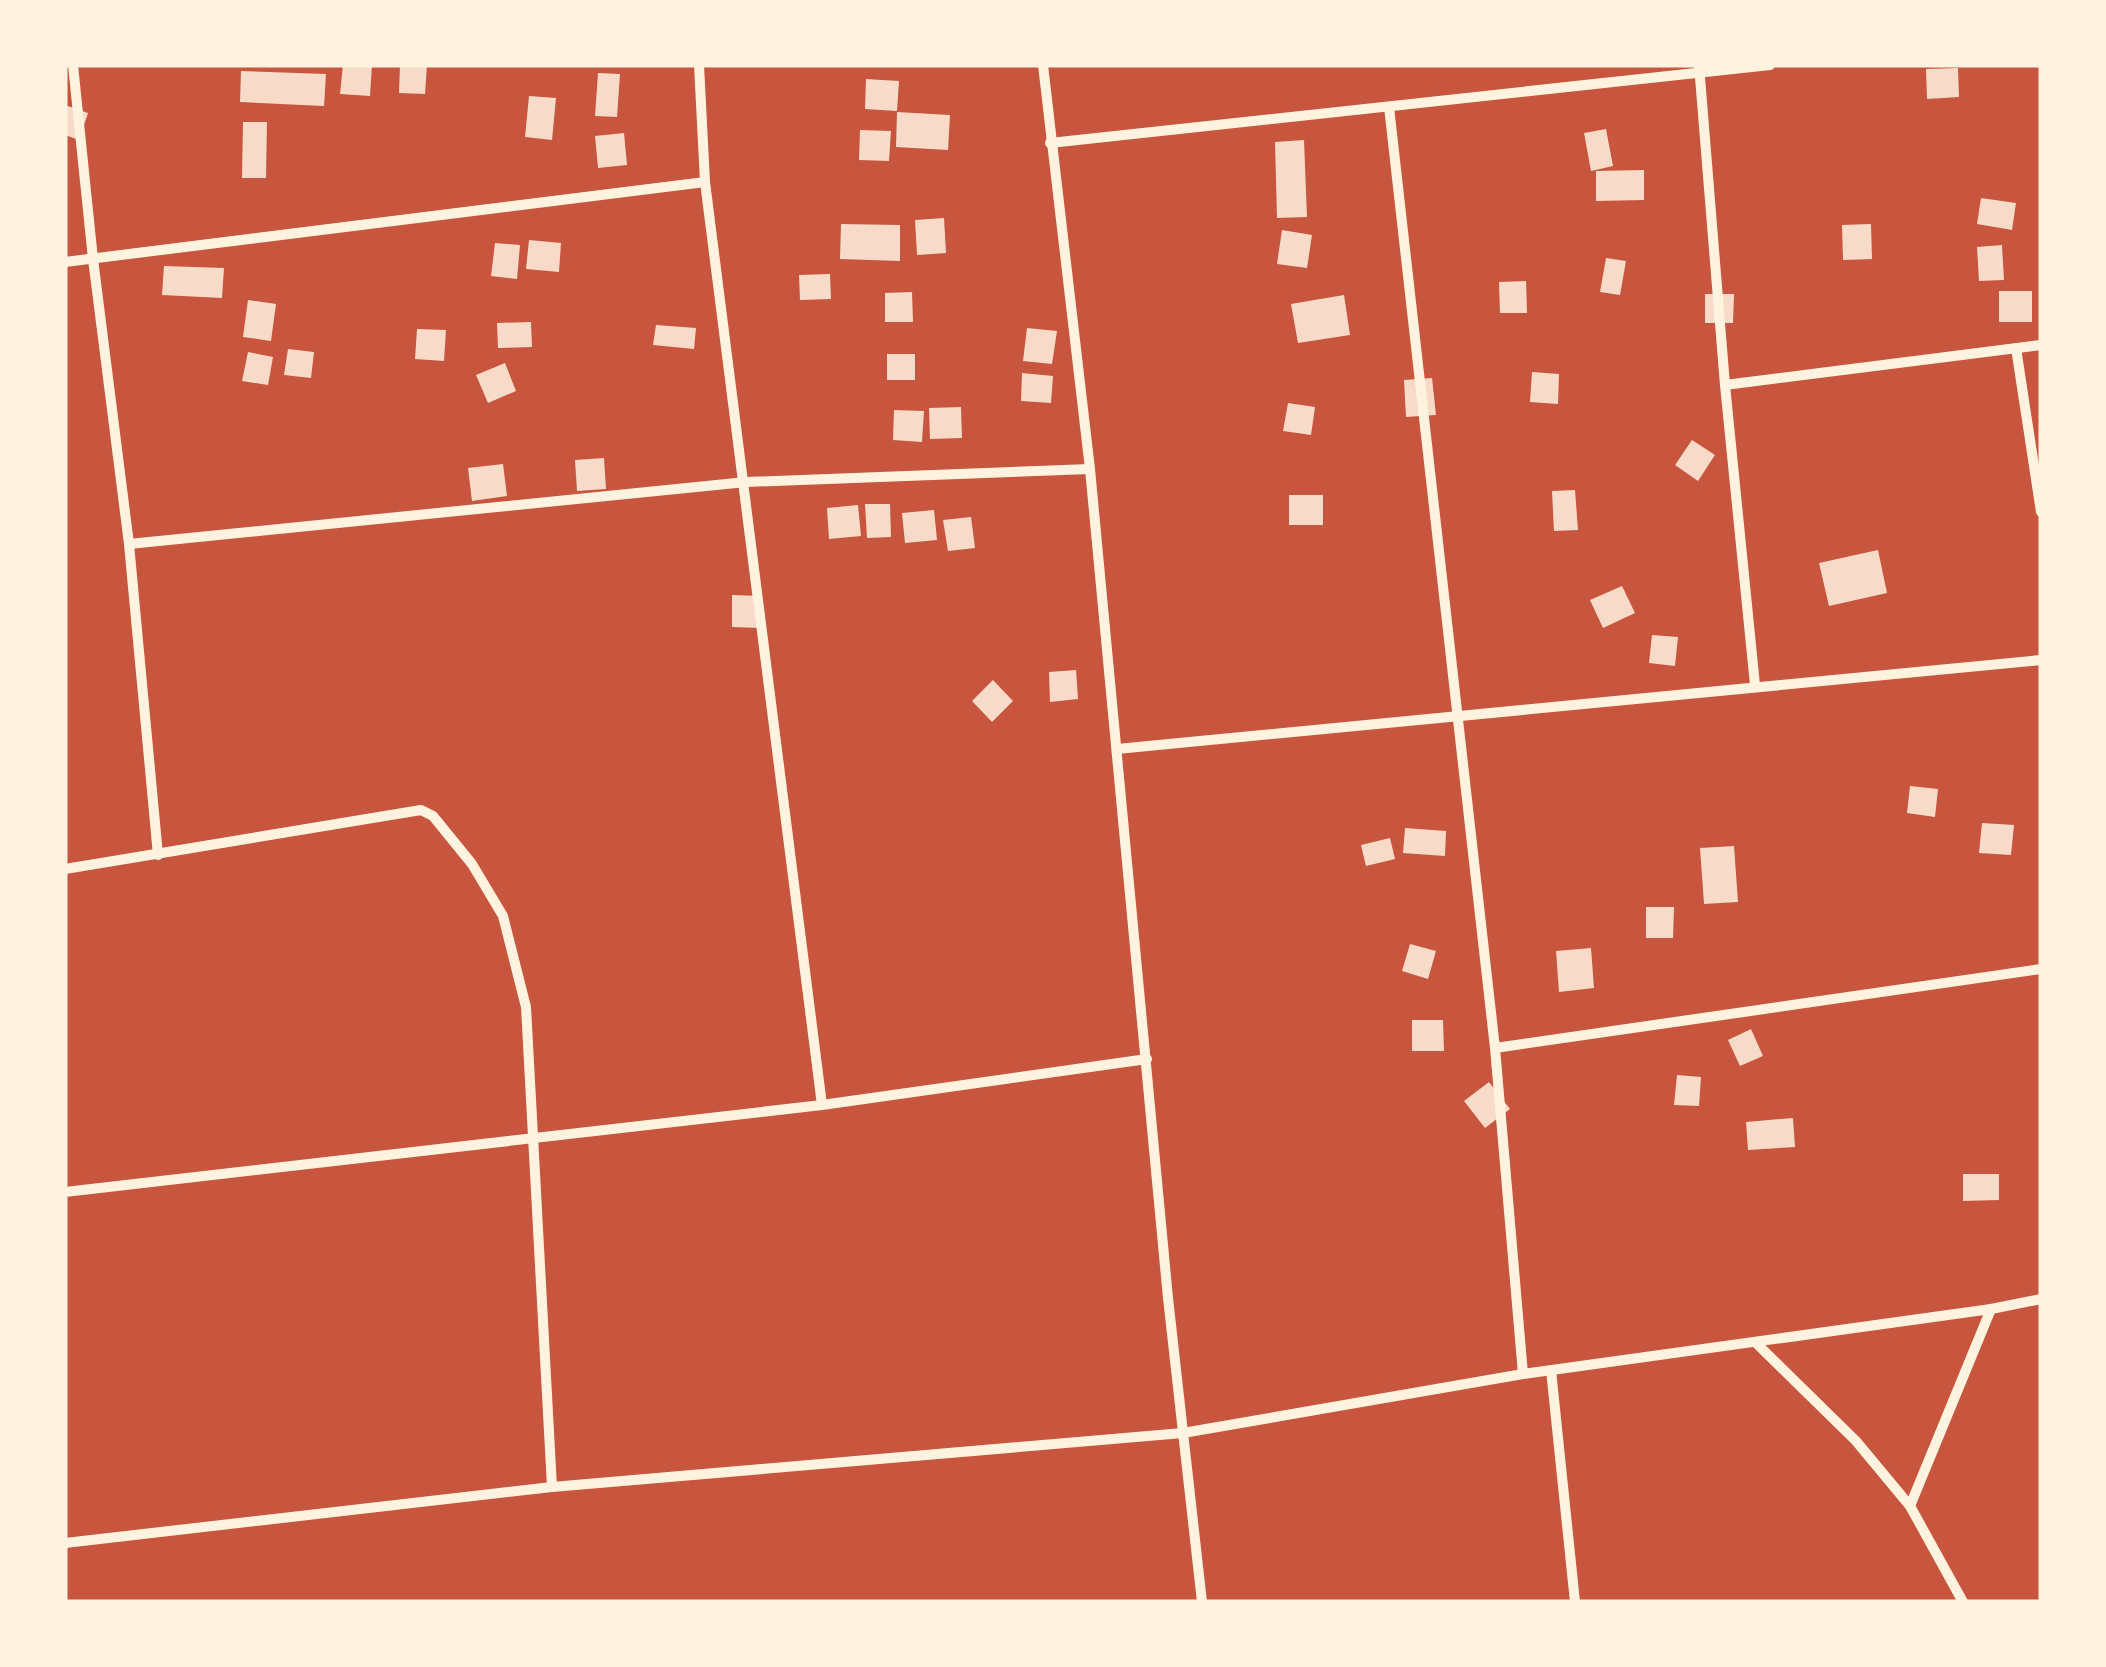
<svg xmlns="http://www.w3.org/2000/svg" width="2106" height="1667" font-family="'IBM Plex Sans',sans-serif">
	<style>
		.building { fill: #f7dbc8 }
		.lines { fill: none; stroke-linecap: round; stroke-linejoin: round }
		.minor { stroke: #fff3e0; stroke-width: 10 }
	</style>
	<rect width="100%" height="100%" fill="#c8553d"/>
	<!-- building -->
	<g class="building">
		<path d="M343 65H372L370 96 340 94Z"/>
		<path d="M400 65H427L425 94 399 93Z"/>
		<path d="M1958 68 1959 97 1927 99 1926 69Z"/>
		<path d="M241 71 326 74 324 106 240 102Z"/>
		<path d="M598 73 620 74 617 117 595 116Z"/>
		<path d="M866 79 899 81 897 111 865 109Z"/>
		<path d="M529 96 556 98 552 140 525 137Z"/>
		<path d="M65 105 88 113 79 140 65 135Z"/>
		<path d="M897 112 950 115 948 150 896 147Z"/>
		<path d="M243 122H267L266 178H242Z"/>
		<path d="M1606 129 1613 166 1591 171 1584 133Z"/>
		<path d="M860 130 891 131 889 161 859 160Z"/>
		<path d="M624 133 627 165 598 168 595 136Z"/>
		<path d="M1304 140 1307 217 1277 218 1275 142Z"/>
		<path d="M1644 170V200L1596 201V171Z"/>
		<path d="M1981 198 2016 203 2012 230 1977 224Z"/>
		<path d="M944 218 946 253 917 255 915 220Z"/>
		<path d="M841 224 900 225V261L840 259Z"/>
		<path d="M1871 224 1872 259 1843 260 1842 225Z"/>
		<path d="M1282 230 1312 235 1307 268 1277 264Z"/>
		<path d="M529 240 561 243 559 272 526 269Z"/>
		<path d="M495 243 520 245 517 279 491 276Z"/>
		<path d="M2002 245 2004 280 1979 281 1977 247Z"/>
		<path d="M1606 258 1626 261 1620 295 1600 292Z"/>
		<path d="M164 266 224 268 222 298 162 295Z"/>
		<path d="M830 274 831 299 800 300 799 275Z"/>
		<path d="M1526 281 1527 313H1500L1499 282Z"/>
		<rect x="1999" y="291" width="33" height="31"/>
		<path d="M912 292 913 322H885V293Z"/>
		<path d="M1705 294H1734L1733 323H1705Z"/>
		<path d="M1344 295 1350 335 1298 343 1291 304Z"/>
		<path d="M248 300 276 304 271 341 243 337Z"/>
		<path d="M531 322 532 347 498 348 497 323Z"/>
		<path d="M656 325 696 328 694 349 653 345Z"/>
		<path d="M1027 328 1057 331 1052 364 1023 361Z"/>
		<path d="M417 329 446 330 444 361 415 359Z"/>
		<path d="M288 349 314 352 311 378 284 375Z"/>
		<path d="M248 352 273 357 268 385 242 381Z"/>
		<rect x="887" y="354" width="28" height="26"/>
		<path d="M505 363 516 391 488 403 476 375Z"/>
		<path d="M1532 372 1559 374 1558 404 1530 402Z"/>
		<path d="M1022 373 1053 376 1051 403 1021 401Z"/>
		<path d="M1432 378 1436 415 1406 417 1404 380Z"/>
		<path d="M1288 403 1315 407 1311 435 1283 431Z"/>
		<path d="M961 407 962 438 930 439 929 408Z"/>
		<path d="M894 410 924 411 922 442 893 440Z"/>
		<path d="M1692 440 1715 455 1698 481 1675 465Z"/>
		<path d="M604 458 606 489 577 491 575 460Z"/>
		<path d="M503 464 507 496 472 501 468 468Z"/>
		<path d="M1575 490 1578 530 1554 531 1552 491Z"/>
		<rect x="1289" y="495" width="34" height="30"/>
		<path d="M865 504H890L891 537 867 538Z"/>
		<path d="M858 505 861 536 829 539 827 508Z"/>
		<path d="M934 510 937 540 905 543 902 513Z"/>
		<path d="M971 517 975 548 948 551 943 520Z"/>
		<path d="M1878 550 1887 593 1829 606 1819 563Z"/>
		<path d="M1622 586 1635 613 1603 628 1590 600Z"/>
		<path d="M732 595 761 596 760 628 732 627Z"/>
		<path d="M1652 635 1678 637 1675 666 1649 663Z"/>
		<path d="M1076 670 1078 699 1050 702 1049 672Z"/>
		<path d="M993 680 1013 701 992 722 972 701Z"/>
		<path d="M1910 786 1938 789 1935 817 1907 813Z"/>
		<path d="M1982 823 2014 825 2011 855 1979 853Z"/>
		<path d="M1405 828 1446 831 1445 856 1403 853Z"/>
		<path d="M1390 838 1395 859 1366 866 1361 845Z"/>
		<path d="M1734 846 1738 902 1704 904 1700 848Z"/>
		<path d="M1646 907H1674L1673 938H1646Z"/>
		<path d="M1410 944 1436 951 1428 979 1402 971Z"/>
		<path d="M1591 948 1594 988 1559 992 1556 951Z"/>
		<path d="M1412 1020H1443L1444 1051H1412Z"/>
		<path d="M1751 1029 1763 1056 1740 1066 1728 1040Z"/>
		<path d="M1677 1075 1701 1077 1699 1106 1674 1105Z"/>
		<path d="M1489 1082 1510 1109 1485 1128 1464 1101Z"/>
		<path d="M1793 1118 1795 1147 1748 1150 1746 1122Z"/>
		<path d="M1963 1174H1999V1200L1963 1201Z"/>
	</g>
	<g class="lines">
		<!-- minor -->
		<g class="minor">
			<path d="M73 65 93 259 129 544 158 855"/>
			<path d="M699 65 705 182 822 1105"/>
			<path d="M1043 65 1090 469 1168 1298 1202 1602"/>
			<path d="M1699 65 1725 385 1755 685"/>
			<path d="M1389 107 1495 1048 1523 1374"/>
			<path d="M1050 143 1770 65"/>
			<path d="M65 262 705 182"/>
			<path d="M2016 348 2041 512"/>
			<path d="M1725 385 2041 345"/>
			<path d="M129 544 746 482 1090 469"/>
			<path d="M1117 749 2041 660"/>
			<path d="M65 869 421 810 433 816 472 864 503 916 526 1007 552 1487"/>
			<path d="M1495 1048 2041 969"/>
			<path d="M65 1192 822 1105 1147 1059"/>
			<path d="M1756 1343 1856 1441 1910 1506 1963 1602"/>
			<path d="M1551 1370 1575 1602"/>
			<path d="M1910 1506 1991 1309 2041 1299"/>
			<path d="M65 1543 552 1487 1183 1433 1523 1374 1991 1309"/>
		</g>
	</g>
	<!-- border -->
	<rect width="2106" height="1667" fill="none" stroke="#fff3e0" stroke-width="135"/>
</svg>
